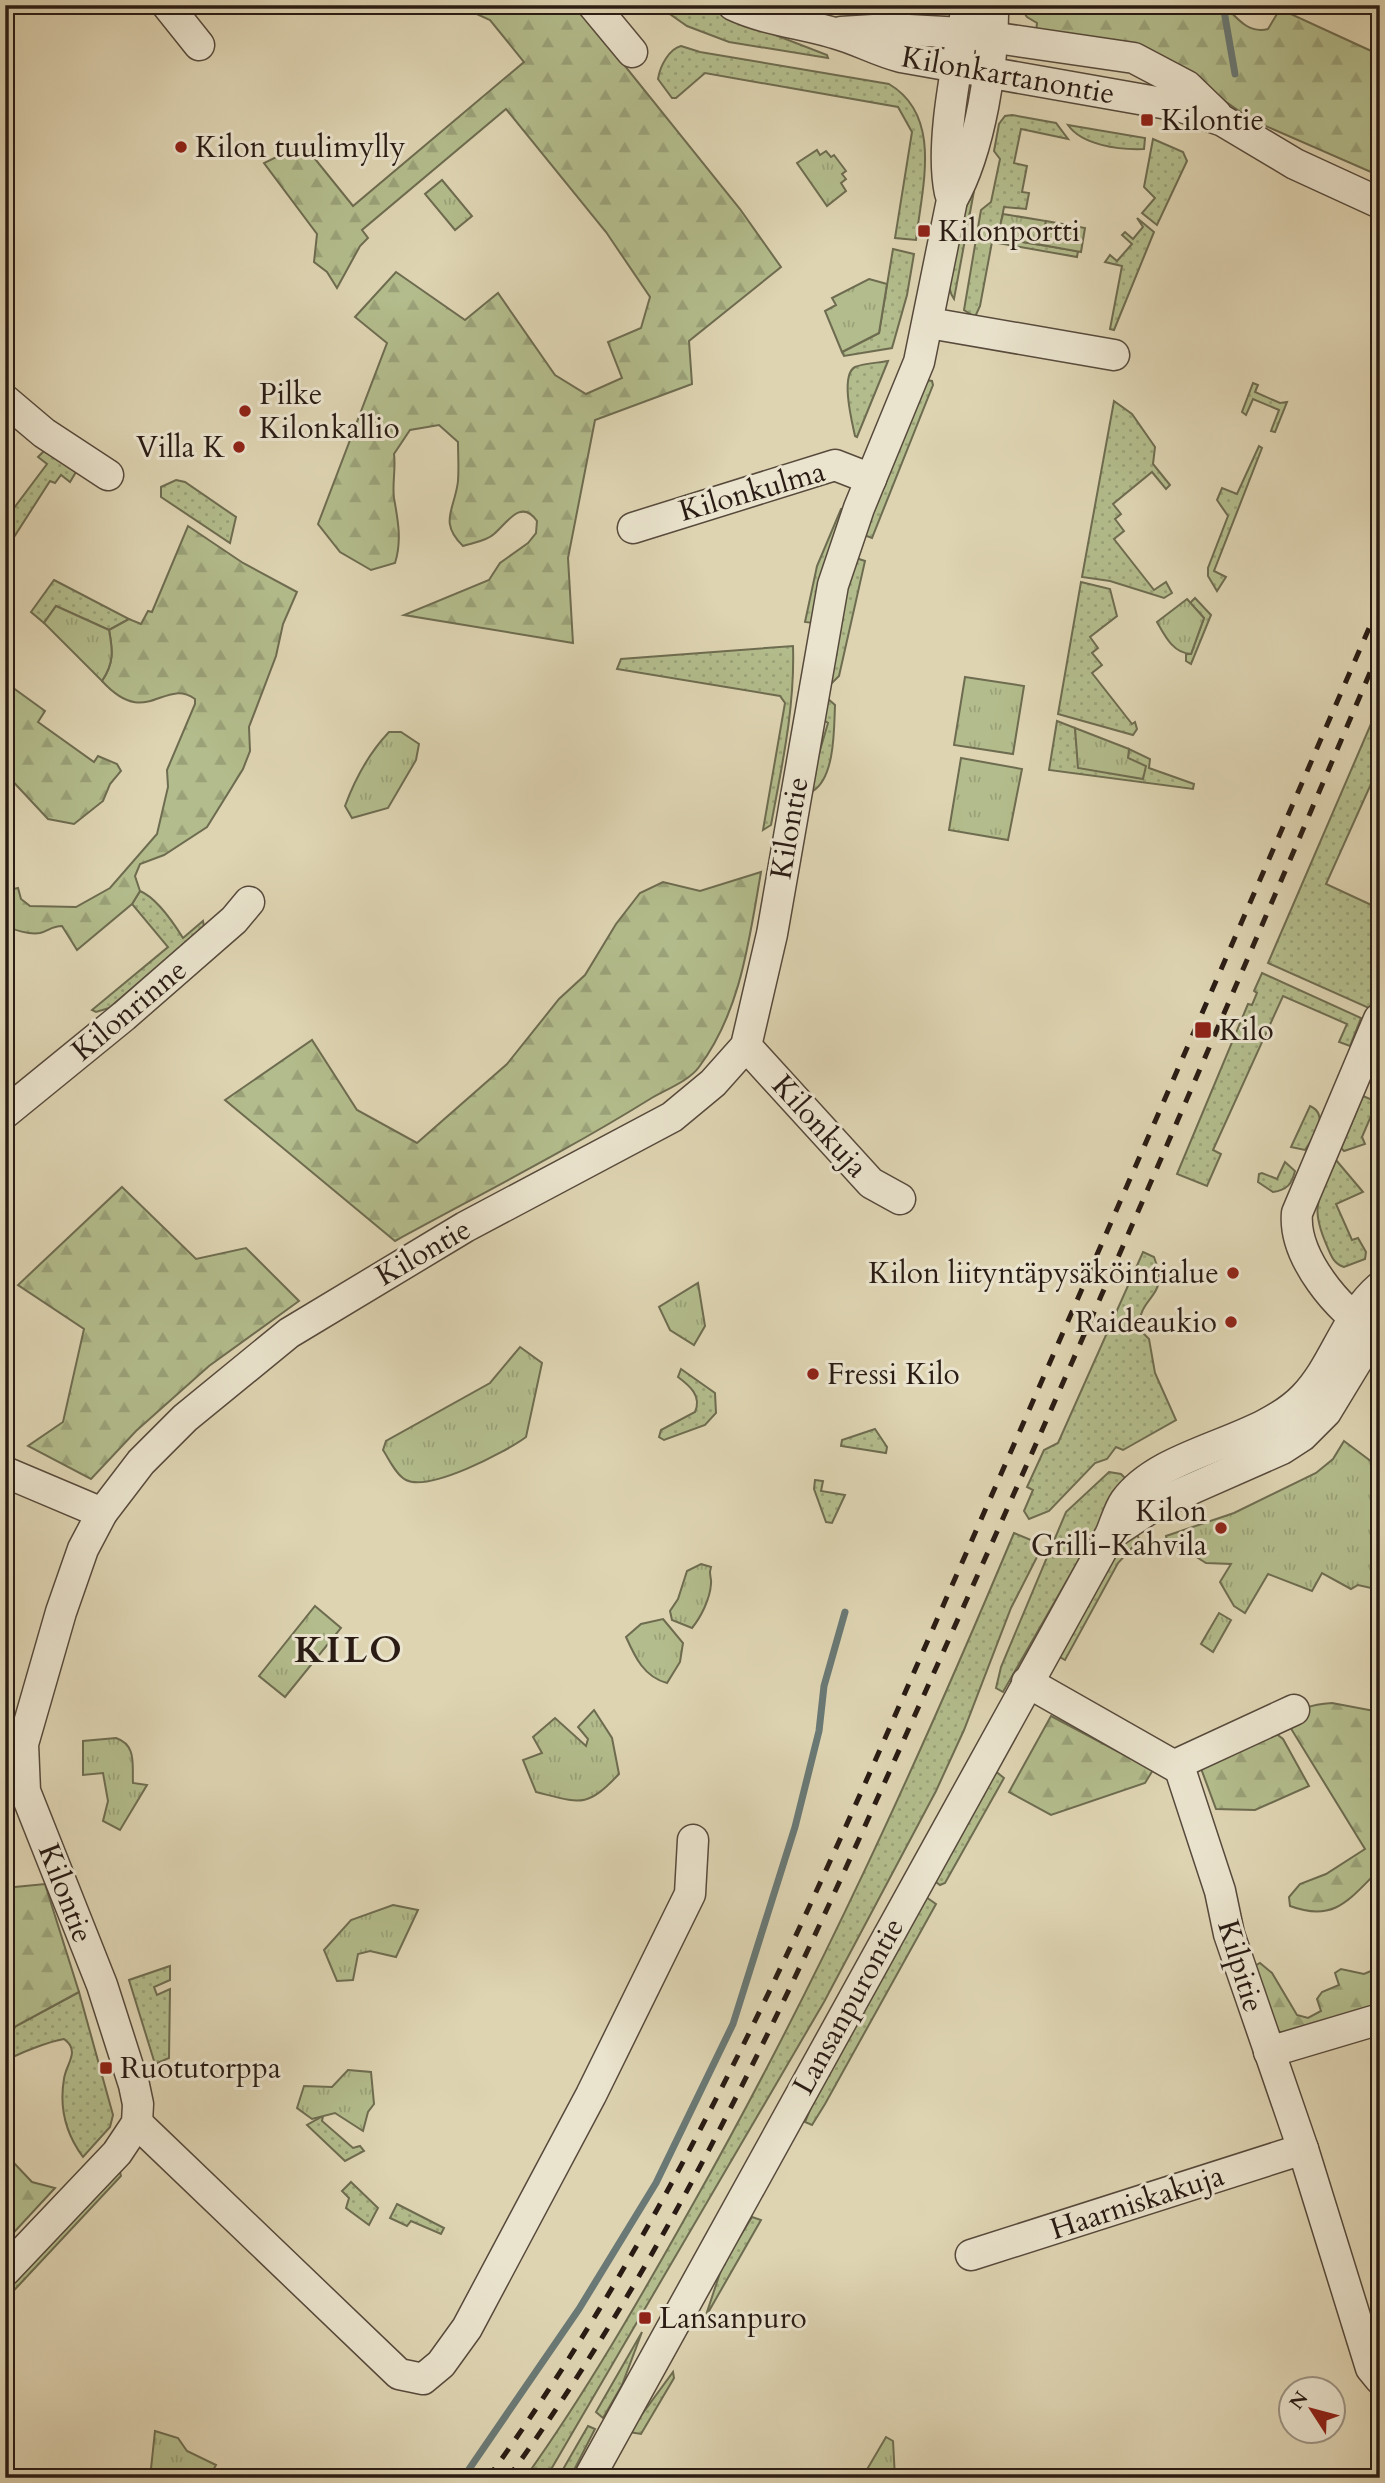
<svg xmlns="http://www.w3.org/2000/svg" width="1385" height="2483" font-family="Cardo,serif">
	<style>
		.grass { fill: url(#grass-dots); stroke: #6e6c50; stroke-width: 2 }
		.forest { fill: url(#forest-firs); stroke: #6e6c50; stroke-width: 2 }
		.park { fill: url(#park-tufts); stroke: #6e6c50; stroke-width: 2 }
		.pitch { fill: #b3bc8c; stroke: #6e6c50; stroke-width: 2 }
		.lines { fill: none; stroke-linecap: round; stroke-linejoin: round }
		.stream { stroke: #6a7975; stroke-width: 7 }
		.minor-casing { stroke: #574a3c; stroke-width: 33 }
		.minor { stroke: #eae3cd; stroke-width: 30 }
		.rail { stroke: #2a1c14; stroke-width: 5; stroke-dasharray: 12 12; stroke-linecap: butt }
		.poi-dot { fill: #8f2418; stroke: #eae3cd; stroke-width: 2.5 }
		.labels { text-anchor: middle; stroke-width: 6; stroke-linejoin: round; paint-order: stroke }
		.street-label { font-size: 30px; fill: #2a1c14; stroke: #eae3cd }
		.poi-label { font-size: 30px; fill: #2a1c14; stroke: #eae3cd; text-anchor: start }
		.district-label { font-size: 37px; font-weight: bold; letter-spacing: 2px; fill: #2a1c14; stroke: #eae3cd }
	</style>
	<defs>
		<pattern id="grass-dots" width="8" height="8" patternUnits="userSpaceOnUse" patternTransform="scale(1.75)"><rect width="8" height="8" fill="#b3bc8c"/><path d="M2 2h.1M6 6h.1" fill="none" stroke="#9aa178" stroke-width="1.8" stroke-linecap="round"/></pattern>
		<pattern id="forest-firs" width="22" height="20" patternUnits="userSpaceOnUse" patternTransform="scale(1.75)"><rect width="22" height="20" fill="#b3bc8c"/><path d="M5 1l3.5 6h-7zM16 11l3.5 6h-7z" fill="#9aa178"/></pattern>
		<pattern id="park-tufts" width="24" height="20" patternUnits="userSpaceOnUse" patternTransform="scale(1.75)"><rect width="24" height="20" fill="#b3bc8c"/><path d="M3 7l-1-3M5 7V3M7 7l1-3M15 17l-1-3M17 17v-4M19 17l1-3" fill="none" stroke="#9aa178"/></pattern>
	</defs>
	<rect width="100%" height="100%" fill="#ded4b2"/>
	<filter id="stains"><feTurbulence type="fractalNoise" baseFrequency=".00286" numOctaves="4"/><feColorMatrix values="0 0 0 0 .2 0 0 0 0 .09 0 0 0 0 .02 0 0 0 .5 -.17"/></filter>
	<radialGradient id="worn" r=".72"><stop offset=".6" stop-color="#630" stop-opacity="0"/><stop offset="1" stop-color="#630" stop-opacity=".3"/></radialGradient>
	<!-- grass -->
	<g class="grass">
		<path d="M657 5H698L827 55 828 58 729 42 687 26Z"/>
		<path d="M681 46 700 52 889 84C943 116 922 187 916 240L895 238 912 132 898 107 705 73 676 98H672L658 79C660 66 669 49 681 46Z"/>
		<path d="M1012 115 1056 123 1068 139 1021 129 1014 163 1027 166 1022 192 1029 193 1026 209 1004 207 998 238 1078 251 1077 257 992 242 980 306 975 317 964 310 981 210 991 202 1000 159 994 151 999 124 1005 116Z"/>
		<path d="M1068 125 1145 138 1144 149C1118 150 1082 145 1068 125Z"/>
		<path d="M1153 139 1183 152 1187 161 1157 225 1142 213 1155 198 1144 187Z"/>
		<path d="M974 191 954 299C937 274 960 216 974 191Z"/>
		<path d="M1137 218 1154 232 1114 330 1110 329 1122 266 1105 262 1110 255 1117 261 1132 244 1122 235 1125 232 1133 239 1143 227Z"/>
		<path d="M893 249 914 254 907 295 892 348 844 356 842 352 879 333Z"/>
		<path d="M888 361 857 437 855 436C852 422 840 375 855 367 864 363 878 363 888 361Z"/>
		<path d="M926 380 932 381 933 385 872 538 861 534Z"/>
		<path d="M1253 383 1258 385 1255 392 1280 403 1287 402 1275 432 1271 431 1279 410 1253 399 1246 415 1242 412Z"/>
		<path d="M1114 401 1132 414 1155 447 1153 464 1170 485 1166 489 1152 472 1113 504 1121 514 1115 519 1124 531 1114 539 1154 590 1166 582 1172 593 1164 598 1110 581 1082 577Z"/>
		<path d="M1259 446 1262 448 1214 571 1226 577 1217 591 1208 576V568L1228 516 1217 500 1222 488 1237 494Z"/>
		<path d="M44 451 76 472 70 482 61 475 55 483 50 481 5 551V520L47 464 38 457Z"/>
		<path d="M176 480 185 482 236 517 230 543 161 497V487Z"/>
		<path d="M844 508 813 623 805 622 817 566 841 509Z"/>
		<path d="M853 557 865 561 839 676 832 683 827 682Z"/>
		<path d="M54 580 129 619 109 630 56 606 44 623 31 612Z"/>
		<path d="M1081 582 1110 589 1117 616 1090 637 1098 648 1092 653 1102 665 1092 673 1132 724 1135 722 1137 729 1133 735 1058 714Z"/>
		<path d="M1195 598 1211 615 1191 664 1186 661V654H1191L1204 618 1190 603Z"/>
		<path d="M793 646C795 707 782 765 771 825L763 830 785 703 780 696 617 669 621 659Z"/>
		<path d="M827 698 835 705C834 729 835 777 813 791L809 788 828 723 821 718Z"/>
		<path d="M1380 703V764L1326 884 1380 909V984L1371 1009 1268 963Z"/>
		<path d="M1057 721 1075 728 1079 768 1128 758 1129 749 1150 759 1149 768 1194 784 1193 789 1049 770Z"/>
		<path d="M140 891C157 898 173 922 183 938L203 921 204 927 109 1008 96 1012 92 1010 168 947 132 904Z"/>
		<path d="M1262 973 1361 1018 1350 1046 1339 1042 1347 1024 1283 996 1213 1150 1221 1154 1207 1186 1177 1174 1248 1004 1252 1005 1257 993 1254 991Z"/>
		<path d="M1363 1096 1377 1102 1362 1137 1365 1144 1344 1151 1341 1148Z"/>
		<path d="M1310 1106C1330 1115 1314 1137 1305 1150L1291 1147Z"/>
		<path d="M1336 1160 1363 1192 1336 1204 1352 1240 1358 1238 1366 1252 1365 1259 1344 1267C1334 1264 1331 1256 1327 1246 1309 1205 1319 1199 1336 1160Z"/>
		<path d="M1285 1162 1295 1171C1292 1184 1287 1190 1273 1192L1258 1182 1259 1174 1262 1173 1277 1179Z"/>
		<path d="M1143 1252 1154 1257C1171 1300 1139 1292 1139 1329L1149 1339 1155 1373 1176 1420 1123 1450 1116 1447 1107 1459 1095 1463 1049 1511 1029 1519 1024 1511 1033 1490 1027 1487 1044 1450 1058 1443Z"/>
		<path d="M681 1369 715 1393 716 1413 705 1425 664 1440 659 1437 661 1430 695 1412C702 1396 690 1386 678 1377Z"/>
		<path d="M875 1429 887 1447 886 1453 841 1446 842 1440Z"/>
		<path d="M1109 1472 1121 1474 1129 1482 1113 1500 1003 1692 996 1688 1001 1667 1066 1512Z"/>
		<path d="M815 1480 823 1481 821 1491 845 1495 832 1523 826 1522 814 1489Z"/>
		<path d="M1131 1532 1137 1533 1139 1540 1118 1563 1065 1660 1058 1656 1107 1567Z"/>
		<path d="M1014 1533 1031 1540 1037 1557 1011 1608 964 1730 936 1791 824 2002 546 2478H525C587 2391 641 2297 693 2204 815 1988 918 1762 1014 1533Z"/>
		<path d="M994 1770 1004 1778 945 1883 940 1885 933 1880Z"/>
		<path d="M926 1897 936 1904 825 2104 812 2125 805 2122 818 2090Z"/>
		<path d="M170 1966V1980L154 1987 157 1995 170 1989 169 2058 155 2064 129 1980Z"/>
		<path d="M79 1992 113 2115 110 2127 83 2157C66 2134 59 2108 64 2079 65 2070 71 2062 72 2053 72 2046 69 2043 64 2039 51 2041 15 2054 5 2062V2040L16 2026Z"/>
		<path d="M323 2116 322 2121 353 2148 360 2146 364 2151 345 2161 307 2125Z"/>
		<path d="M119 2168 121 2176 5 2300V2284Z"/>
		<path d="M351 2182 378 2208 369 2225 346 2208 349 2198 342 2191Z"/>
		<path d="M397 2204 444 2228 441 2234 411 2221 407 2226 390 2218Z"/>
		<path d="M752 2217 761 2220 705 2318 723 2264Z"/>
		<path d="M642 2332 622 2385 603 2418 596 2412Z"/>
		<path d="M673 2372 674 2378 641 2434 629 2432Z"/>
		<path d="M588 2426 595 2429 570 2478H558Z"/>
	</g>
	<!-- forest -->
	<g class="forest">
		<path d="M457 5H576L740 209 781 267 689 341 692 384 595 420 568 558 573 643 404 615 489 580 500 563 528 543 536 533 537 521C521 498 507 523 494 534 487 541 472 543 463 546 438 522 455 509 458 481 459 468 458 455 458 442L439 425 410 430 394 454C396 469 392 484 394 498 398 520 402 541 395 563L371 570 340 552 318 524 387 343 355 317 396 272 465 320 498 293 555 375 586 394 622 378 608 342 641 328 650 297 606 232 506 109 362 230 368 238 360 246 337 288 327 272 314 262 317 234 264 163 303 144 353 206 524 62 490 20Z"/>
		<path d="M1019 5H1224C1237 18 1248 34 1268 29L1280 9 1380 55V176L1252 120 1167 61 1036 32 1037 23 1027 17Z"/>
		<path d="M188 526 243 563 297 592 283 624 276 656 249 727 250 751 243 769 207 827 164 855 140 864 135 876 140 891 132 904 77 950 62 926C52 926 48 931 40 933 30 935 13 930 5 925V891L18 888 21 899 30 906 76 907 110 888 157 834 168 787 167 770 195 704V699C163 677 147 730 102 681 114 663 113 651 109 630L129 619 141 624 148 611 152 612Z"/>
		<path d="M5 682 45 711 38 722 94 762 98 756 117 764 121 771 110 784 103 801 74 824 48 819 5 773Z"/>
		<path d="M761 872C749 940 741 1011 699 1067 689 1081 665 1090 650 1099 568 1150 481 1194 395 1241L225 1100 312 1040 357 1110 417 1143 507 1064 559 999 585 975 616 924 640 893 663 882 700 891Z"/>
		<path d="M122 1187 196 1259 246 1248 299 1301 209 1366 136 1431 91 1479 28 1446 63 1422 84 1329 18 1285Z"/>
		<path d="M1332 1703 1380 1712V1873L1375 1874C1348 1901 1333 1922 1290 1906L1289 1897 1300 1884 1326 1874 1365 1849 1290 1727C1297 1707 1313 1704 1332 1703Z"/>
		<path d="M1051 1716 1153 1770 1145 1783 1051 1815 1009 1792Z"/>
		<path d="M1274 1732 1283 1739 1309 1786 1255 1810 1216 1809 1199 1763Z"/>
		<path d="M45 1884 79 1992 16 2026 5 2040V1888Z"/>
		<path d="M1260 1963 1272 1973 1297 2015 1308 2018 1321 2011 1317 1999 1322 1992 1339 1985 1335 1973 1341 1969 1364 1974 1380 1967V2008L1290 2037 1272 2028 1253 1967Z"/>
		<path d="M13 2162 32 2182 55 2188 5 2242V2198H9L5 2163Z"/>
	</g>
	<!-- park -->
	<g class="park">
		<path d="M817 150 820 155 826 151 831 157 834 155 846 171 842 174 846 179 841 183 846 191 827 206 797 163Z"/>
		<path d="M442 180 472 216 455 230 425 194Z"/>
		<path d="M1003 214 1046 221 1042 245 997 238Z"/>
		<path d="M869 279 887 284 879 333 842 352 825 311 836 305 832 298Z"/>
		<path d="M1187 599 1204 618 1191 654C1173 653 1165 636 1157 622Z"/>
		<path d="M56 606 109 630C113 651 114 663 102 681L44 623Z"/>
		<path d="M965 677 1024 686 1013 754 954 745Z"/>
		<path d="M1075 728 1129 749 1128 758 1146 766 1143 779 1078 768Z"/>
		<path d="M389 732H401L419 744 416 760 388 808 352 818 345 806C355 779 369 753 389 732Z"/>
		<path d="M961 758 1022 769 1008 840 949 830Z"/>
		<path d="M698 1283 705 1326 694 1345 670 1330 659 1307Z"/>
		<path d="M520 1347 542 1363 526 1437C506 1452 429 1492 406 1480 396 1475 389 1459 383 1450L386 1441 490 1383Z"/>
		<path d="M1344 1441 1380 1468V1590L1358 1585 1351 1589 1322 1573 1312 1591 1268 1574 1245 1613 1234 1606 1220 1582 1231 1564 1206 1563 1179 1546 1168 1547 1166 1536 1234 1513 1316 1473 1333 1459Z"/>
		<path d="M701 1564 711 1567C708 1575 712 1577 711 1584 710 1599 701 1617 692 1628L672 1620 670 1611 678 1599 687 1571Z"/>
		<path d="M315 1606 341 1628 285 1697 259 1676Z"/>
		<path d="M1219 1613 1231 1620 1213 1652 1201 1644Z"/>
		<path d="M663 1619 683 1643 680 1662 667 1683C644 1677 635 1657 626 1637L641 1624Z"/>
		<path d="M594 1710 612 1738 619 1774C586 1809 580 1803 536 1792L523 1760 542 1753 533 1737 555 1718 586 1746 588 1739 578 1727Z"/>
		<path d="M116 1738C137 1745 132 1765 133 1783L147 1785 120 1830 103 1821 108 1801 103 1773 83 1775V1741Z"/>
		<path d="M393 1905 418 1910 396 1957 370 1951 358 1954 353 1980 337 1981 324 1950 351 1920Z"/>
		<path d="M348 2070 371 2072 374 2104 368 2112 363 2131 335 2113 312 2119 297 2108 304 2086 332 2087Z"/>
		<path d="M155 2431 178 2438 187 2451 216 2465 209 2478H150Z"/>
		<path d="M886 2437 893 2441 895 2478H862Z"/>
	</g>
	<!-- pitch -->
	<path class="pitch" d="M1046 221 1085 228 1081 252 1042 245Z"/>
	<g class="lines">
		<!-- stream -->
		<g class="stream">
			<path d="M1223 5 1235 74"/>
			<path d="M463 2478 579 2309 656 2183 733 2024 795 1827 819 1731 824 1686 845 1612"/>
		</g>
		<defs>
			<g id="minor">
				<path d="M167 5 199 45"/>
				<path d="M593 5 632 52"/>
				<path d="M733 5C765 20 800 23 834 33 857 39 877 51 901 57L1179 106 1223 121 1295 164 1380 203"/>
				<path d="M841 32 890 29 963 33 1134 58 1187 86 1216 114"/>
				<path d="M950 193C939 142 959 58 967 5"/>
				<path d="M929 323 1114 355"/>
				<path d="M5 400 44 433 108 475"/>
				<path d="M633 528 835 465 871 479"/>
				<path d="M746 1046 871 1183 900 1199"/>
				<path d="M5 1113 124 1016 234 920 249 902"/>
				<path d="M1374 1332C1338 1311 1293 1256 1297 1213L1379 1019"/>
				<path d="M5 1472 102 1513"/>
				<path d="M1113 1533 1155 1505 1282 1449 1302 1436 1326 1412 1380 1323"/>
				<path d="M1027 1682 1180 1769 1220 1891 1229 1934 1303 2149 1371 2368 1380 2379"/>
				<path d="M1175 1765 1294 1710"/>
				<path d="M1269 2052 1380 2019"/>
				<path d="M137 2123 399 2374 423 2379 441 2364 467 2328 591 2095 690 1894 693 1840"/>
				<path d="M971 2255 1303 2149"/>
				<path d="M5 2271 117 2153 137 2123 138 2104 134 2085 102 1985 25 1791 23 1744 61 1612 83 1549 102 1513 141 1462 185 1418 289 1333 465 1227 672 1117 713 1083 746 1046 772 934 833 585 859 508 919 362 952 200C980 151 994 62 993 5"/>
				<path d="M589 2478 1110 1535C1115 1525 1118 1511 1125 1501 1162 1450 1259 1444 1304 1397 1335 1365 1345 1317 1380 1287"/>
			</g>
		</defs>
		<!-- minor casing -->
		<use href="#minor" class="minor-casing"/>
		<!-- minor -->
		<use href="#minor" class="minor"/>
		<!-- rail -->
		<g class="rail">
			<path d="M488 2478C682 2209 814 1901 946 1599 1092 1268 1236 935 1380 603"/>
			<path d="M508 2478C688 2230 811 1946 936 1668 1088 1330 1235 990 1380 649"/>
		</g>
	</g>
	<!-- markers -->
	<g class="poi-dot">
		<rect x="1140" y="113" width="14" height="14" rx="3.5"/>
		<circle cx="181" cy="147" r="7"/>
		<rect x="917" y="224" width="14" height="14" rx="3.5"/>
		<circle cx="245" cy="411" r="7"/>
		<circle cx="239" cy="447" r="7"/>
		<rect x="1194" y="1021" width="18" height="18" rx="3.5"/>
		<circle cx="1233" cy="1273" r="7"/>
		<circle cx="1231" cy="1322" r="7"/>
		<circle cx="813" cy="1374" r="7"/>
		<circle cx="1221" cy="1528" r="7"/>
		<rect x="99" y="2061" width="14" height="14" rx="3.5"/>
		<rect x="638" y="2311" width="14" height="14" rx="3.5"/>
	</g>
	<g class="labels">
		<!-- street labels -->
		<g class="street-label">
			<text transform="translate(1008 75) rotate(10)" y="10">Kilonkartanontie</text>
			<text transform="translate(752 491) rotate(-16)" y="10">Kilonkulma</text>
			<text transform="translate(789 828) rotate(-80)" y="10">Kilontie</text>
			<text transform="translate(129 1010) rotate(-40)" y="10">Kilonrinne</text>
			<text transform="translate(820 1126) rotate(48)" y="10">Kilonkuja</text>
			<text transform="translate(423 1252) rotate(-30)" y="10">Kilontie</text>
			<text transform="translate(66 1893) rotate(69)" y="10">Kilontie</text>
			<text transform="translate(1241 1966) rotate(73)" y="10">Kilpitie</text>
			<text transform="translate(848 2006) rotate(-61)" y="10">Lansanpurontie</text>
			<text transform="translate(1137 2202) rotate(-18)" y="10">Haarniskakuja</text>
		</g>
		<!-- poi labels -->
		<g class="poi-label">
			<text x="1161" y="130">Kilontie</text>
			<text x="195" y="157">Kilon tuulimylly</text>
			<text x="938" y="241">Kilonportti</text>
			<text x="259" y="404">Pilke<tspan x="259" dy="34">Kilonkallio</tspan></text>
			<text x="225" y="457" text-anchor="end">Villa K</text>
			<text x="1219" y="1040">Kilo</text>
			<text x="1219" y="1283" text-anchor="end">Kilon liityntäpysäköintialue</text>
			<text x="1217" y="1332" text-anchor="end">Raideaukio</text>
			<text x="827" y="1384">Fressi Kilo</text>
			<text x="1207" y="1521" text-anchor="end">Kilon<tspan x="1207" dy="34">Grilli-Kahvila</tspan></text>
			<text x="120" y="2078">Ruotutorppa</text>
			<text x="659" y="2328">Lansanpuro</text>
		</g>
		<!-- district labels -->
		<g class="district-label">
			<text x="349" y="1662">KILO</text>
		</g>
	</g>
	<!-- margin -->
	<rect width="1385" height="2483" fill="none" stroke="#ded4b2" stroke-width="28"/>
	<rect x="7" y="7" width="1371" height="2469" fill="none" stroke="#2a1c14" stroke-width="3.5"/>
	<rect x="14" y="14" width="1357" height="2455" fill="none" stroke="#2a1c14" stroke-width="2"/>
	<!-- north arrow -->
	<g transform="translate(1312 2410) rotate(306)"><circle r="33" fill="#eae3cd" stroke="#9d9383" stroke-width="2"/>
	<path d="M0-5L12 26L0 18L-12 26Z" fill="#8f2418"/>
	<text y="-10" font-size="19" font-weight="bold" text-anchor="middle" fill="#2a1c14">N</text>
	</g>
	<rect width="100%" height="100%" filter="url(#stains)"/>
	<rect width="100%" height="100%" fill="url(#worn)"/>
</svg>
